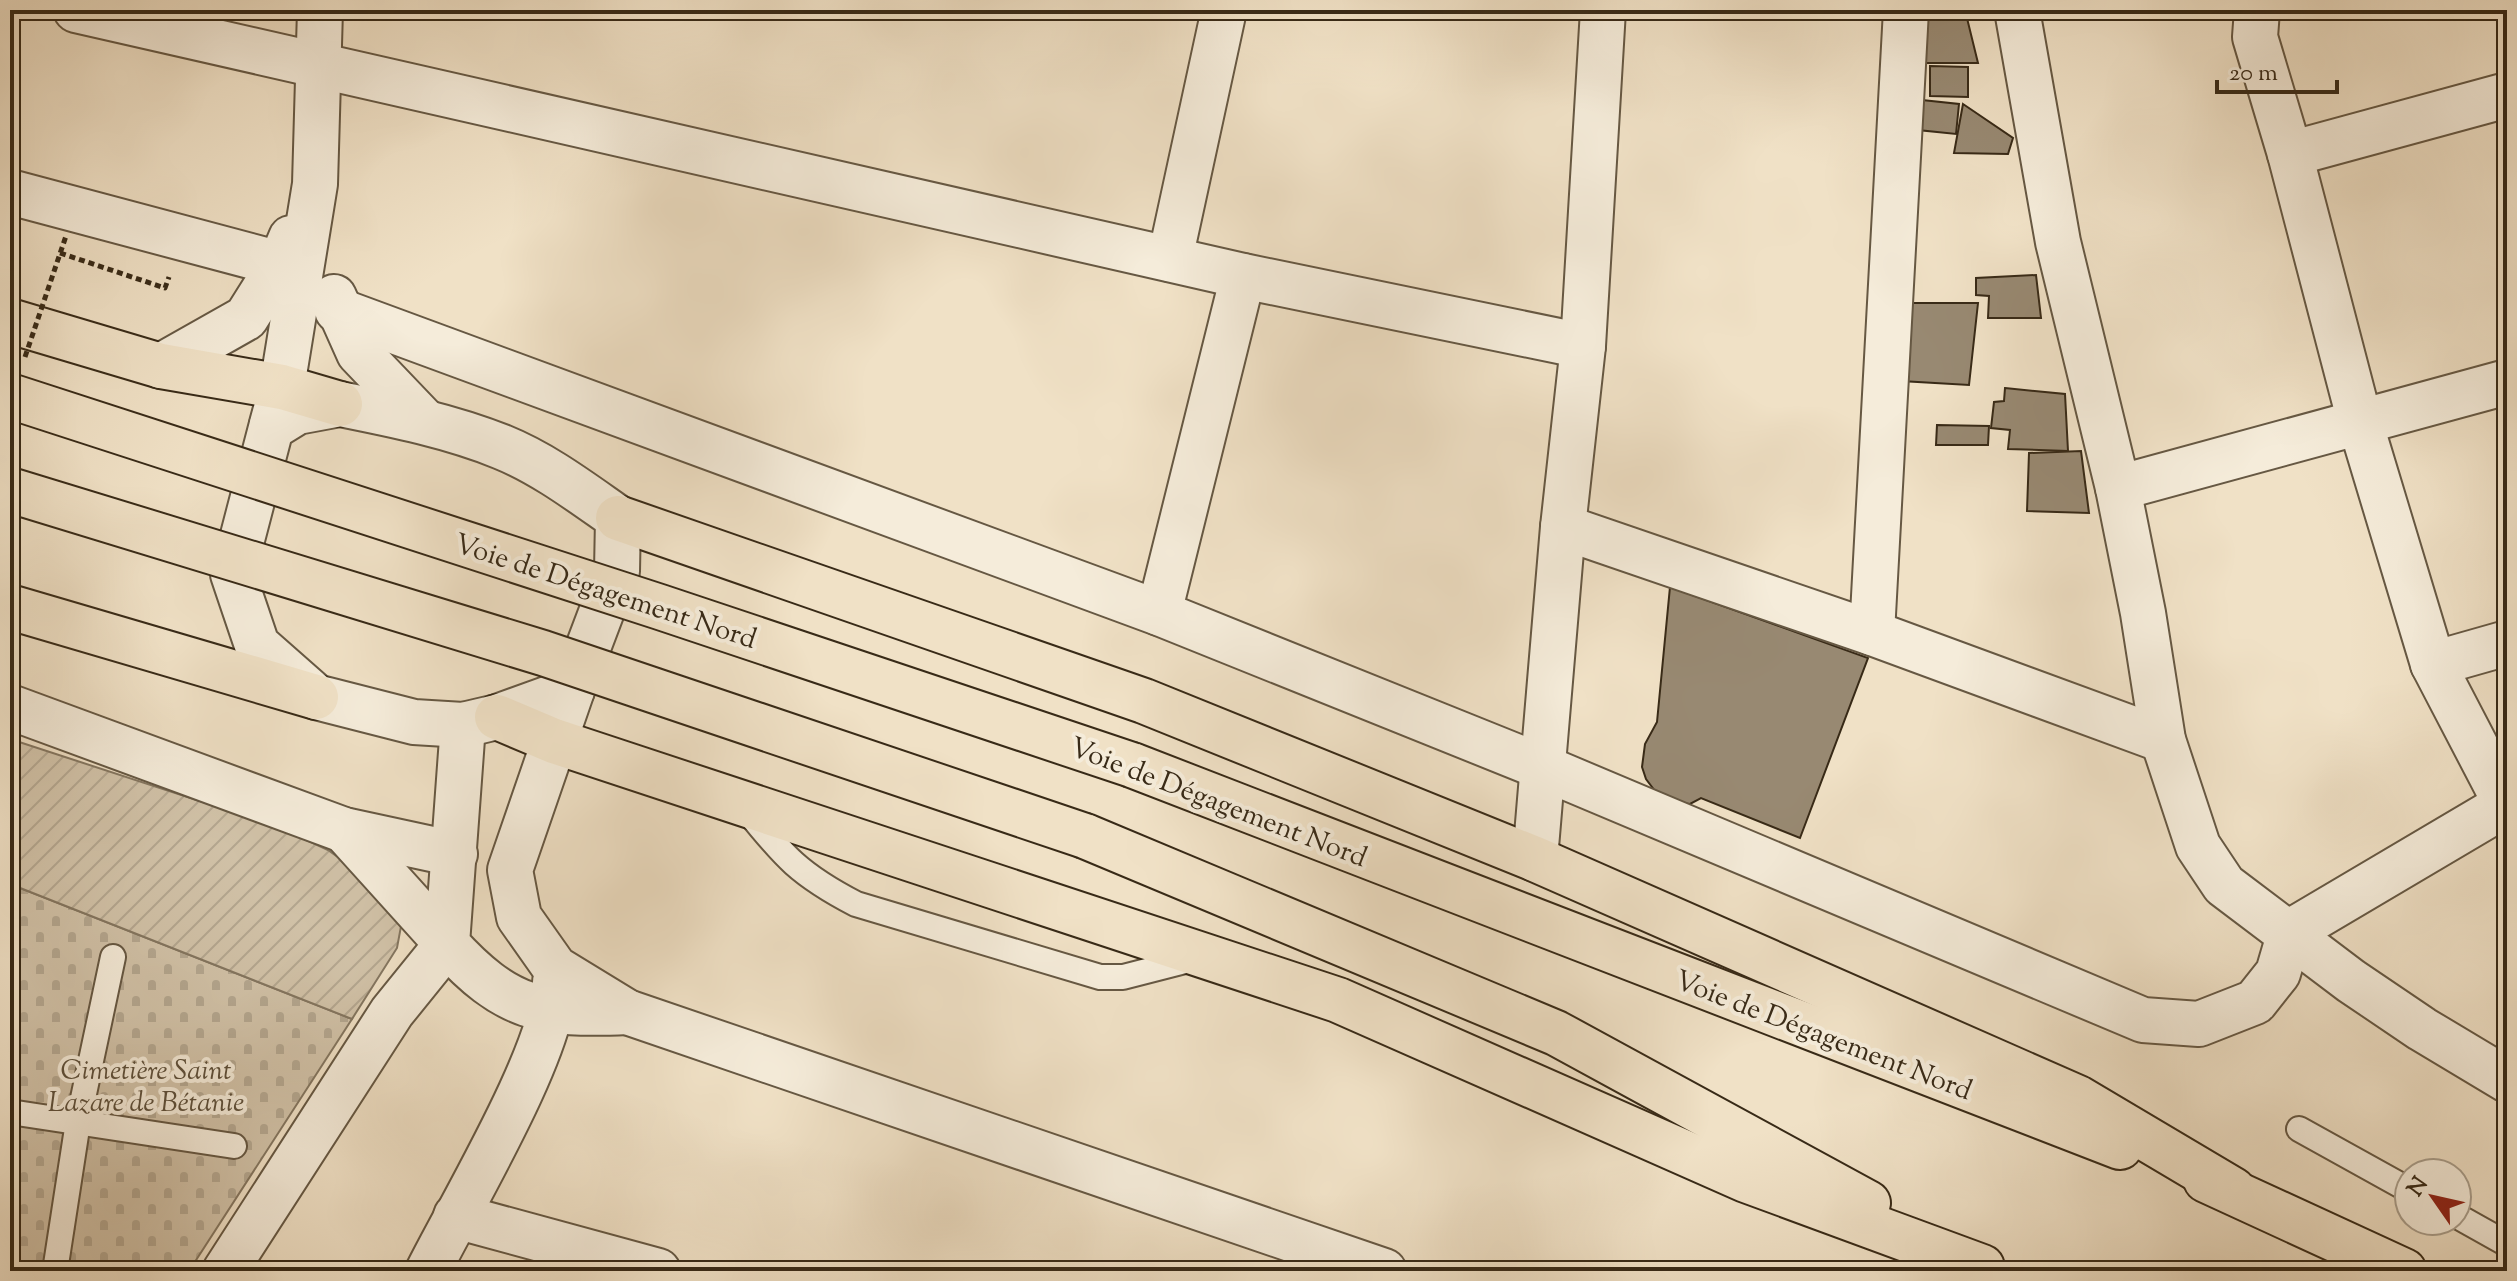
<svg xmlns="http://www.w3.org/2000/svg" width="2517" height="1281" font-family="'Sorts Mill Goudy',serif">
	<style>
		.cemetery { fill: url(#cemetery-stones); stroke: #847660; stroke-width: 2 }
		.garden { fill: url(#garden-furrows); stroke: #847660; stroke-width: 2 }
		.building { fill: #988972; stroke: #382a17; stroke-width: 2 }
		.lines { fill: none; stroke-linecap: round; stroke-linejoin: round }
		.service-casing { stroke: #665843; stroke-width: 28 }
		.minor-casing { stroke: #665843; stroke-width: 48 }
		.tertiary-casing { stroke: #665843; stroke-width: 48 }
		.trunk-casing { stroke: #382a17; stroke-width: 48 }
		.path { stroke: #382a17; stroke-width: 5; stroke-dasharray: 6 4; stroke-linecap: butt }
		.service { stroke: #f5ecda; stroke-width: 24 }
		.minor { stroke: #f5ecda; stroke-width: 44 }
		.tertiary { stroke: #f5ecda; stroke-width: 44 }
		.trunk { stroke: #f0e1c6; stroke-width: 44 }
		.trunk-bridge-casing { stroke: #382a17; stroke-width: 48; stroke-linecap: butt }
		.path-bridge { stroke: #382a17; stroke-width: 5; stroke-dasharray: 6 4; stroke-linecap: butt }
		.trunk-bridge { stroke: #f0e1c6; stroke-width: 44 }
		.labels { text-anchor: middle; stroke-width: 8; stroke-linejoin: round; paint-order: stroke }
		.street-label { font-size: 28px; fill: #382a17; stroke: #f5ecda }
		.park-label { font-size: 28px; font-style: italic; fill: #5e503b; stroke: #f5ecda }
	</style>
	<defs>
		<pattern id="cemetery-stones" width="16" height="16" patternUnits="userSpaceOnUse" patternTransform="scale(2)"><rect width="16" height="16" fill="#d1c2a8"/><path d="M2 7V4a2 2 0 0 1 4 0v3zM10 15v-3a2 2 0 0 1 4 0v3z" fill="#b4a790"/></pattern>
		<pattern id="garden-furrows" width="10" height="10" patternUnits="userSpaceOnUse" patternTransform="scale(2)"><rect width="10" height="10" fill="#d1c2a8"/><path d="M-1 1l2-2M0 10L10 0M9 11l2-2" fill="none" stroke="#b4a790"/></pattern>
	</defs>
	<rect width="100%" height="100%" fill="#f0e1c6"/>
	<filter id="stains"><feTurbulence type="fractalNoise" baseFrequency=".0025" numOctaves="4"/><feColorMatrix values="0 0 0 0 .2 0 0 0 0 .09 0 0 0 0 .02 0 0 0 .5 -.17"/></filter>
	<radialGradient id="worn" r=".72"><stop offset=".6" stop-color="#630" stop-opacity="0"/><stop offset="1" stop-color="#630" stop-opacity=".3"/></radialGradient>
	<!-- cemetery -->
	<path class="cemetery" d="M10 884 352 1019 189 1271H10Z"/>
	<!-- garden -->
	<path class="garden" d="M10 739 276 826 328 850 375 884 402 921 397 948 352 1019 10 884Z"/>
	<!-- building -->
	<g class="building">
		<path d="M1922 10H1965L1978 63H1918Z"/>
		<path d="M1930 66 1968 67V97L1930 96Z"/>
		<path d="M1922 100 1959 104 1956 134 1918 130Z"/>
		<path d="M1963 104 2013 138 2008 154 1954 153Z"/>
		<path d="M2036 275 2041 318H1988L1989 296 1976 295V278Z"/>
		<path d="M1909 303H1978L1969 385 1901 381Z"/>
		<path d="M2005 388 2065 394 2068 451 2008 449 2010 430 1991 428 1994 402 2004 401Z"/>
		<path d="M1937 425 1989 426 1988 445H1936Z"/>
		<path d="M2081 451 2089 513 2027 511 2029 453Z"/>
		<path d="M1670 587 1868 658 1800 838 1701 798 1690 804 1679 803 1658 795 1646 779 1642 767 1645 744 1657 722Z"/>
	</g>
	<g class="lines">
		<defs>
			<g id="service">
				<path d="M745 808C784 857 800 875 856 904L1100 977H1123L1197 958"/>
				<path d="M10 1112 234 1146"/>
				<path d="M2299 1129 2409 1190"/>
				<path d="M2457 1216 2507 1244"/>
				<path d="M55 1271 78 1122 113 957"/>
			</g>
			<g id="minor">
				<path d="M76 10 1243 276 1583 346"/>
				<path d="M2017 10 2058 242 2118 488 2143 613 2163 740 2198 846 2224 885 2351 981 2422 1029 2507 1080"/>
				<path d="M2257 10 2255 37 2290 154 2360 422 2433 664 2507 806"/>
				<path d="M2290 154 2507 95"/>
				<path d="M10 192 280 264"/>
				<path d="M1170 259 1224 10"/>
				<path d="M334 297 359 353 424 421"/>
				<path d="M337 310 1159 613 1542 767 2143 1020 2199 1024 2255 1002 2278 973 2290 932 2505 805"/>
				<path d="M161 366 246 318 280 264 291 238"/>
				<path d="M340 404C395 415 450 426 502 447 544 464 582 493 618 518L617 571 572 690 497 717 463 725 414 722 316 697 257 645 233 574 271 428 297 412Z"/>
				<path d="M272 424 282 387 315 184 320 10"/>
				<path d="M2118 488 2507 382"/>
				<path d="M1563 527 1872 633 2163 740"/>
				<path d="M1159 613 1243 276"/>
				<path d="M1872 633 1906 10"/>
				<path d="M2433 664 2507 643"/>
				<path d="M572 690 510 870 519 917 555 968 627 1012 1384 1271"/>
				<path d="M10 707 344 830 455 854"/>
				<path d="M463 725 447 944C506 1009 541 1016 627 1012"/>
				<path d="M456 1216 658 1271"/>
				<path d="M225 1271 392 1012 447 944 344 830"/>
				<path d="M428 1271C461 1205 555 1049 555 982"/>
			</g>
			<path id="tertiary" d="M1535 859 1563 527 1583 346 1603 10"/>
			<g id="trunk">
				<path d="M10 321 161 366 282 387 340 404"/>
				<path d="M618 518 1144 701 1535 859 2078 1098 2233 1190"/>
				<path d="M10 607 316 697"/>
				<path d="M497 717 554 741 1338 1000 1746 1180 1982 1267"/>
				<path d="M1132 765 2120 1147"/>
				<path d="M1085 836 1556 1033 1868 1203"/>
				<path d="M2206 1180 2404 1271"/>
			</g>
		</defs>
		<!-- service casing -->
		<use href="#service" class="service-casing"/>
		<!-- minor casing -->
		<use href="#minor" class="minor-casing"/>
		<!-- tertiary casing -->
		<use href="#tertiary" class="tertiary-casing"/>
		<!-- trunk casing -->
		<use href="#trunk" class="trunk-casing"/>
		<!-- path -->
		<path class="path" d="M60 253 165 288 169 277"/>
		<!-- service -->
		<use href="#service" class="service"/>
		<!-- minor -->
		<use href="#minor" class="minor"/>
		<!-- tertiary -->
		<use href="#tertiary" class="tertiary"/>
		<!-- trunk -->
		<use href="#trunk" class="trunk"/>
		<defs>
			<g id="trunk-bridge">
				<path d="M10 396 660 607 1132 765"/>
				<path d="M10 490 543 653 1085 836"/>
			</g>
		</defs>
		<!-- trunk-bridge casing -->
		<use href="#trunk-bridge" class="trunk-bridge-casing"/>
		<!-- path-bridge -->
		<path class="path-bridge" d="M25 357 66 236"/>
		<!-- trunk-bridge -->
		<use href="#trunk-bridge" class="trunk-bridge"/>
	</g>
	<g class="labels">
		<!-- street labels -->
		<g class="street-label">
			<text transform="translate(606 590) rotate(18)" y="10">Voie de Dégagement Nord</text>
			<text transform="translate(1219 801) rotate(21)" y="10">Voie de Dégagement Nord</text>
			<text transform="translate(1824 1034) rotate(21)" y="10">Voie de Dégagement Nord</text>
		</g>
		<!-- park labels -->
		<g class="park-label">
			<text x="146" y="1079">Cimetière Saint<tspan x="146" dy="32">Lazare de Bétanie</tspan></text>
		</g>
	</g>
	<!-- margin -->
	<rect width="2517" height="1281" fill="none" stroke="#f0e1c6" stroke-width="40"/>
	<rect x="12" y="12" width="2493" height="1257" fill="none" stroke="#382a17" stroke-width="4"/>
	<rect x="20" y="20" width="2477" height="1241" fill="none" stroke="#382a17" stroke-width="2"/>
	<!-- north arrow -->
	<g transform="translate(2433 1197) rotate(304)"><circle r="38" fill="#f5ecda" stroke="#a99e8c" stroke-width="2"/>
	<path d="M0-6L14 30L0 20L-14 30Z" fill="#8f2418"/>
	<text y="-12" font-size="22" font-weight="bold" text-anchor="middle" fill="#382a17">N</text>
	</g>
	<!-- scale -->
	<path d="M2217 80v12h120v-12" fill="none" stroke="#382a17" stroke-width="4"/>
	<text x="2229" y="80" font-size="24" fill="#382a17" stroke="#f5ecda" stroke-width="6" paint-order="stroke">20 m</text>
	<rect width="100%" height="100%" filter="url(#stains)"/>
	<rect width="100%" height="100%" fill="url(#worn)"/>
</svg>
